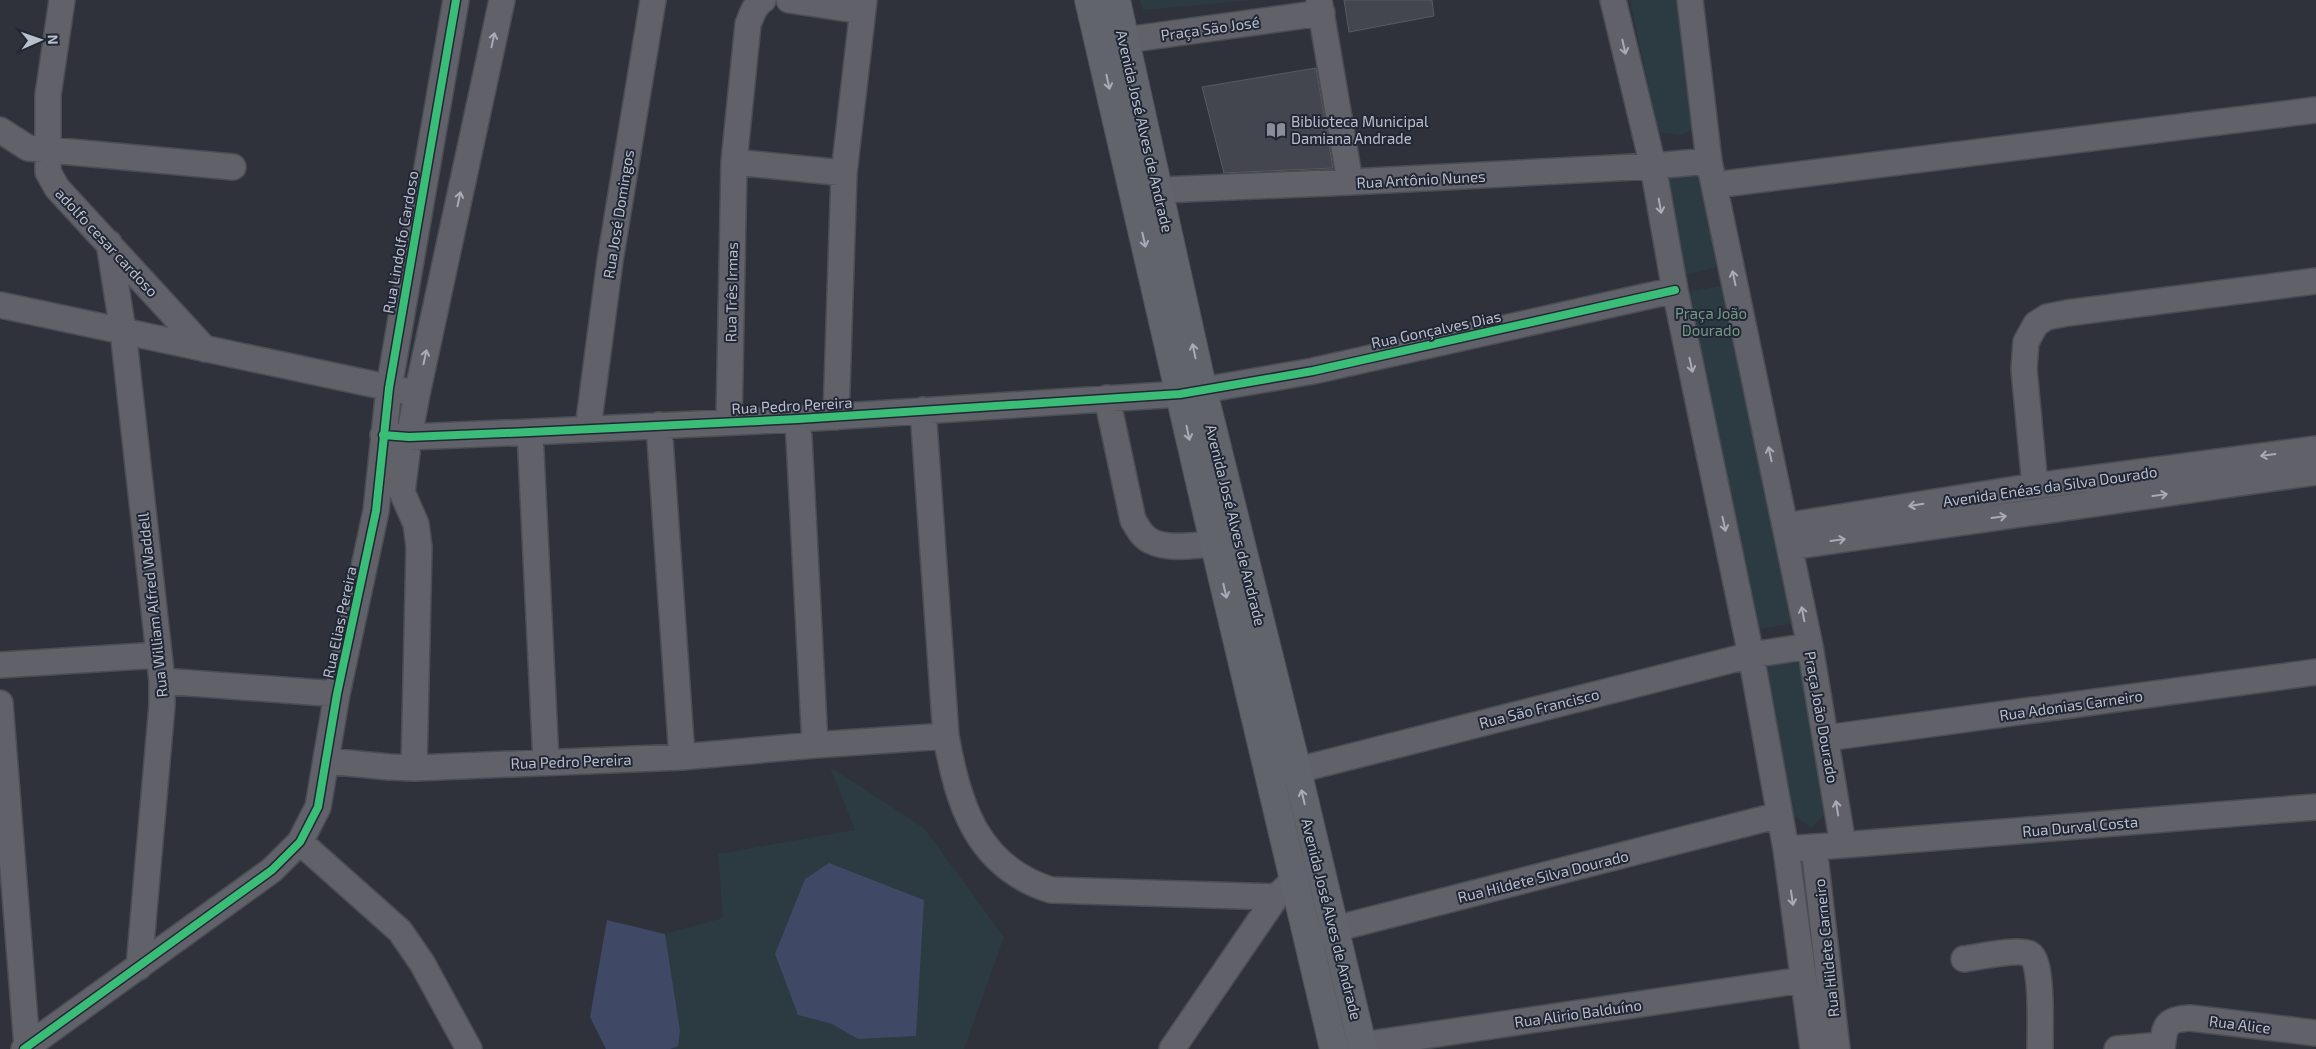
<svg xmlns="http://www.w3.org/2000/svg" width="2316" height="1049" font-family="'Exo 2',sans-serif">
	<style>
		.green { fill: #2c3a41 }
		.water { fill: #3f4864 }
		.building { fill: #43464e; stroke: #585a63 }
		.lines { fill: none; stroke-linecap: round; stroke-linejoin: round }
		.minor-casing { stroke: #4b4d54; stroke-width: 28 }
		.major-casing { stroke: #4c4f58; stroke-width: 30 }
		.minor { stroke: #606169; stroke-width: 25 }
		.major { stroke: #61646b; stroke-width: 28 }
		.cycleway-casing { stroke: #222736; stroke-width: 11 }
		.cycleway { stroke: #3abd76; stroke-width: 8 }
		.oneway { stroke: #a9abb7 }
		.oneway2 { stroke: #a9acb8 }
		.labels { text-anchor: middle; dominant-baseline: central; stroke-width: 4; stroke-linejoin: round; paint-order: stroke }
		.street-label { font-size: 15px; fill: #bbbecb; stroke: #222736 }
		.poi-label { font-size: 15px; fill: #bbbecb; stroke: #222736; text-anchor: start }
		.park-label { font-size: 15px; fill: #749a84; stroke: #222736 }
	</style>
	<rect width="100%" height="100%" fill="#2f323b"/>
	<path class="green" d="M1140 0H1253L1143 10Z
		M1630 0H1677L1695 129 1681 135 1658 132Z
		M1706 151 1728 265 1675 277 1648 156Z
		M1730 284 1796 623 1747 631 1678 294Z
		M1798 658 1829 809 1812 828 1786 810 1756 671Z
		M830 767 924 828 1004 937 964 1049H666L665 934 723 918 718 854 855 830Z"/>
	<path class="water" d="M829 863 924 900 916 1036 858 1039 832 1024 798 1015 775 954 805 879Z
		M607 920 665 934 680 1031 678 1046 670 1049H606L590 1017Z"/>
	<path class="building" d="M1344 0H1432L1434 16 1349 32Z
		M1316 68 1333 168 1224 173 1202 87Z"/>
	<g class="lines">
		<g class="minor-casing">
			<path id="minor" d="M62 0 48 95V172L57 188 205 349
				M763 0C754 5 752 15 748 24L734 162 844 173
				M789 0 862 11
				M1319 0 1350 182
				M1613 0 1653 166 1675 290 1751 655 1786 849 1813 1049
				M1690 0 1709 161 1810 646 1843 845 1786 849
				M1104 43 1322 13
				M0 130 28 148 233 167
				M1715 185 2316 110
				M1138 191 1350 182 1653 166 1709 161
				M109 243 123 331 162 681V705L139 967
				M0 305 405 391
				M1107 398 1133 520C1138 528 1142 537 1151 541 1168 550 1195 545 1214 544
				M923 410 946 736C958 804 977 867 1051 890L1276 897
				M836 417 844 173 864 0
				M798 419 815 745
				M729 422 734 162
				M659 425 682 757
				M588 428 610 261 653 0
				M530 432 546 762
				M383 435 409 437 530 432 798 419 1180 394 1313 371 1675 290
				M2035 486 2024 369 2026 342 2036 324 2047 317 2067 313 2316 281
				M1785 526 2035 486 2316 449
				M1790 547 2316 472
				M0 665 159 655
				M162 681 337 694
				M0 703 27 1047
				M1826 738 2316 672
				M327 761 389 767 414 768 682 757 815 745 946 736
				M414 768 419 547 416 524 402 492 409 437 417 394 502 0
				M1278 775 1751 655 1810 646
				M300 842 400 931 422 963 469 1049
				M1843 845 2316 807
				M1814 847 1837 1049
				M1315 934 1779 815
				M1964 959C1979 957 2018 948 2030 954 2043 960 2040 1033 2040 1049
				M24 1049 272 870 300 842 318 807 337 694 376 511 389 388 456 0
				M1172 1049 1276 897 1317 858
				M1354 1049 1362 1045 1803 980
				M2117 1049 2162 1045
				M2162 1049C2165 1026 2164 1020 2190 1018L2316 1033"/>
		</g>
		<g class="major-casing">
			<path id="major" d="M1089 0C1168 350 1251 700 1334 1049
				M1116 0 1203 391 1297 770 1363 1049"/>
		</g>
		<use href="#minor" class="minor"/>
		<use href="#major" class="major"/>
		<g class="cycleway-casing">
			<path id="cycleway" d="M383 435 409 437 530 432 798 419 1180 394 1313 371 1675 290
				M24 1049 272 870 300 842 318 807 337 694 376 511 389 388 456 0"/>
		</g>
		<use href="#cycleway" class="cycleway"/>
	</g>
	<defs><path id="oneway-shaft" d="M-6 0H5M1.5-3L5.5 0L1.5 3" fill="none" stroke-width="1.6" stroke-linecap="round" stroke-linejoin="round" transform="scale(1.25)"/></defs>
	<g class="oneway">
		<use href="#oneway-shaft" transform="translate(493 40) rotate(-78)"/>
		<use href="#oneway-shaft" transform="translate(1624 47) rotate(77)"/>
		<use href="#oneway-shaft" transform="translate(459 199) rotate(-78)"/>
		<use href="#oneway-shaft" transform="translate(1660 206) rotate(80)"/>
		<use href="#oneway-shaft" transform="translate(1734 278) rotate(-102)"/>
		<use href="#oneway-shaft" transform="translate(425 357) rotate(-78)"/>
		<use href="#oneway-shaft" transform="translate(1691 365) rotate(78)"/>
		<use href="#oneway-shaft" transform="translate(1770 454) rotate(-102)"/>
		<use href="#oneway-shaft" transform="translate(2268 455) rotate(172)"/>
		<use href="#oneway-shaft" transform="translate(2160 495) rotate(-8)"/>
		<use href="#oneway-shaft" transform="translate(1916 505) rotate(171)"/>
		<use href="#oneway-shaft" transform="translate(1999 517) rotate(-8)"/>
		<use href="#oneway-shaft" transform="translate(1724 524) rotate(78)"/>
		<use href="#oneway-shaft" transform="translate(1838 540) rotate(-8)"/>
		<use href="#oneway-shaft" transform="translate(1803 614) rotate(-101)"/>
		<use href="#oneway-shaft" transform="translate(1837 808) rotate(-99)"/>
		<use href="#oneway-shaft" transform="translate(1792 898) rotate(82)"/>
	</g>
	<g class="oneway2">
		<use href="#oneway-shaft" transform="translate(1108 82) rotate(78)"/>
		<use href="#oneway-shaft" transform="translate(1144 240) rotate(77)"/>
		<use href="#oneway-shaft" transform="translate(1194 351) rotate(-102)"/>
		<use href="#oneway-shaft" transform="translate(1188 433) rotate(78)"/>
		<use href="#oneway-shaft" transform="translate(1225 591) rotate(77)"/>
		<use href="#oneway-shaft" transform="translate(1303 797) rotate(-103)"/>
	</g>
	<defs>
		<g id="library-bare" transform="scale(1.5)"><path d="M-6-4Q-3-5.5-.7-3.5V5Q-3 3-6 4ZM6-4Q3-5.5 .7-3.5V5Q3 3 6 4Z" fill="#8a8d99" stroke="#222736" stroke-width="2.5" paint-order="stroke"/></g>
	</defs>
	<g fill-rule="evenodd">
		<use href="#library-bare" x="1276" y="130"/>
	</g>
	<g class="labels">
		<g class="street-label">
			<text transform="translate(1210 28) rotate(-8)">Praça São José</text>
			<text transform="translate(1145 131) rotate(77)">Avenida José Alves de Andrade</text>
			<text transform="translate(1421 179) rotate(-3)">Rua Antônio Nunes</text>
			<text transform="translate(618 214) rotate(-81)">Rua José Domingos</text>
			<text transform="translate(107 242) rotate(47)">adolfo cesar cardoso</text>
			<text transform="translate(400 242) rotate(-80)">Rua Lindolfo Cardoso</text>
			<text transform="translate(731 292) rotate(-89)">Rua Três Irmas</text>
			<text transform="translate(1436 329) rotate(-12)">Rua Gonçalves Dias</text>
			<text transform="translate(792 405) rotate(-3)">Rua Pedro Pereira</text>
			<text transform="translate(2050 486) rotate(-8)">Avenida Enéas da Silva Dourado</text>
			<text transform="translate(1236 525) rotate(76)">Avenida José Alves de Andrade</text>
			<text transform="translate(152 605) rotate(-96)">Rua William Alfred Waddell</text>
			<text transform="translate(339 622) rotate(-78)">Rua Elias Pereira</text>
			<text transform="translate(2071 705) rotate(-8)">Rua Adonias Carneiro</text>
			<text transform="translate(1539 708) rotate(-14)">Rua São Francisco</text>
			<text transform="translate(1822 717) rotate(80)">Praça João Dourado</text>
			<text transform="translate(571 761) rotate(-2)">Rua Pedro Pereira</text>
			<text transform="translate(2080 826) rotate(-5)">Rua Durval Costa</text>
			<text transform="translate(1543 876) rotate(-14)">Rua Hildete Silva Dourado</text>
			<text transform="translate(1332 919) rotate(76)">Avenida José Alves de Andrade</text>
			<text transform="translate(1826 948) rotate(-96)">Rua Hildete Carneiro</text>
			<text transform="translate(1578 1013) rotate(-8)">Rua Alirio Balduíno</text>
			<text transform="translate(2240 1024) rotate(7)">Rua Alice</text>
		</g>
		<g class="poi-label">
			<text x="1291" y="121">Biblioteca Municipal<tspan x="1291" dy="17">Damiana Andrade</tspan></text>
		</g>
		<g class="park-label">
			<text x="1711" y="313">Praça João<tspan x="1711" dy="17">Dourado</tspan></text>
		</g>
	</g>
	<g transform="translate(40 40) rotate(88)" stroke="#222736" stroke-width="4" paint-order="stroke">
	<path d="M0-4L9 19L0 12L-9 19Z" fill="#bbbecb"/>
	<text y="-8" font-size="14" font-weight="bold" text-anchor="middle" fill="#bbbecb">N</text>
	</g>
</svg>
